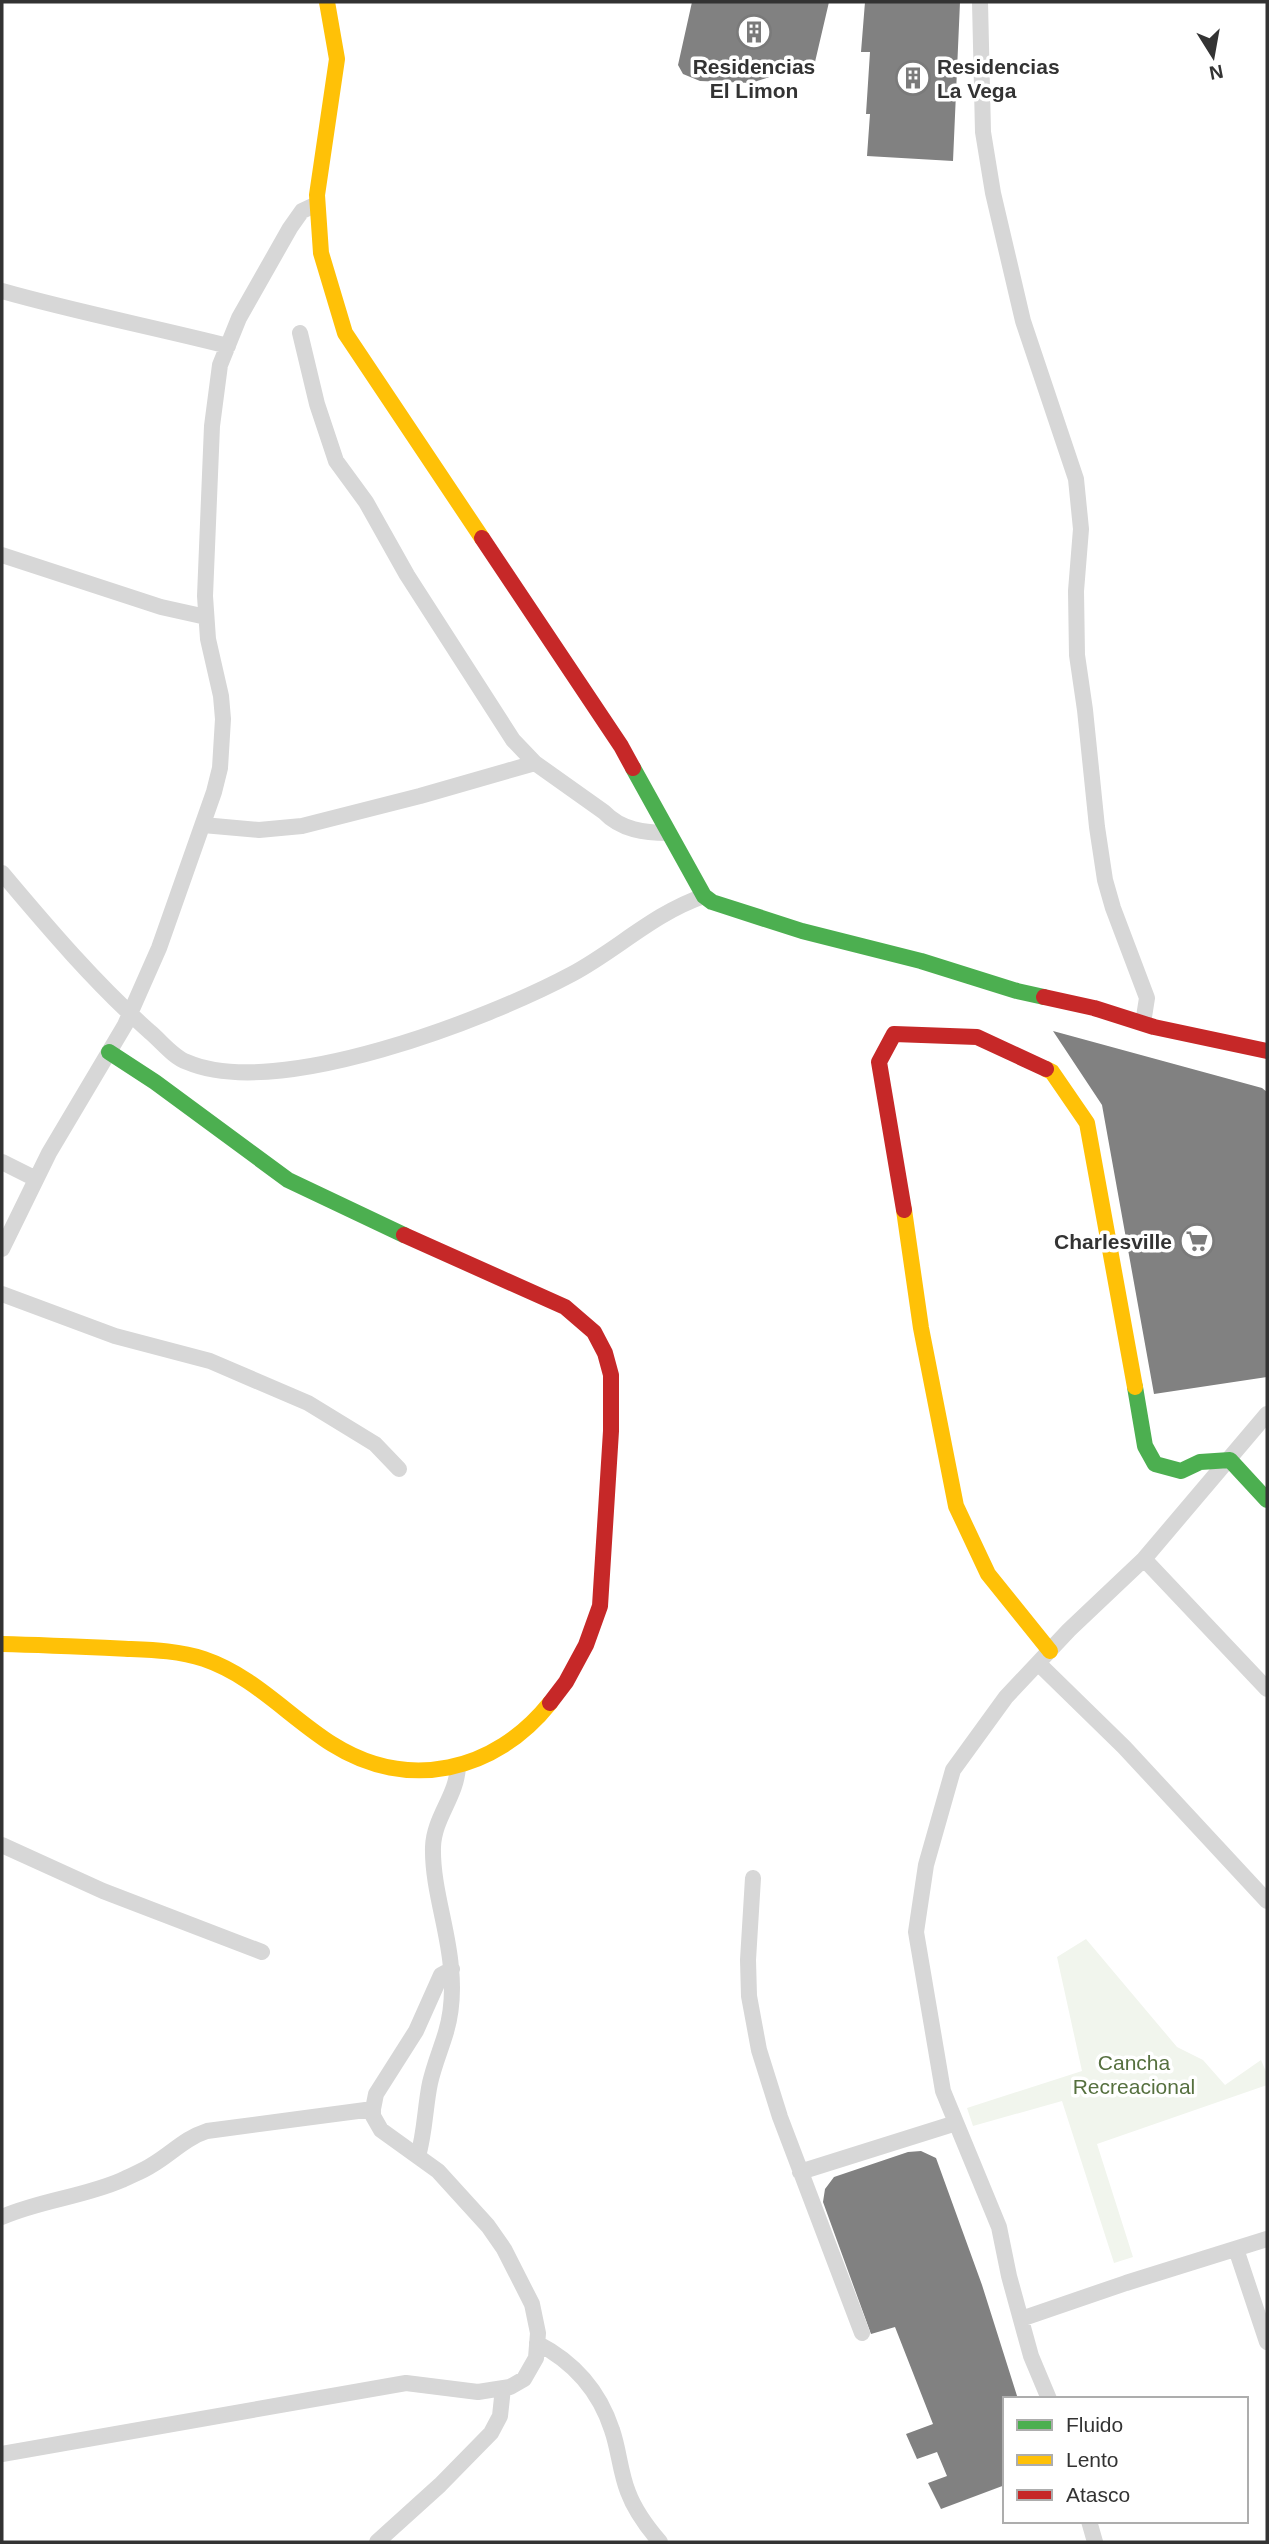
<svg xmlns="http://www.w3.org/2000/svg" width="1269" height="2544" font-family="Helvetica,sans-serif">
	<style>
		.green { fill: #f1f5ed }
		.building { fill: #818181 }
		.lines { fill: none; stroke-linecap: round; stroke-linejoin: round }
		.street { stroke: #d7d7d7; stroke-width: 16 }
		.fast { stroke: #4caf50; stroke-width: 16 }
		.slow { stroke: #ffc107; stroke-width: 16 }
		.jam { stroke: #c62828; stroke-width: 16 }
		.labels { text-anchor: middle; dominant-baseline: central; stroke-width: 7; stroke-linejoin: round; paint-order: stroke }
		.poi-label { font-size: 21px; font-weight: bold; fill: #333; stroke: #fff }
		.park-label { font-size: 21px; fill: #56703f; stroke: #fff }
	</style>
	<rect width="100%" height="100%" fill="#fff"/>
	<path class="green" d="M1086 1939 1177 2047 1203 2060 1225 2085 1261 2060 1267 2074V2085L1097 2144 1133 2257 1114 2263 1062 2101 973 2126 967 2108 1082 2071 1057 1957Z"/>
	<path class="building" d="M692 2H829L815 62 751 83 700 81 683 74 678 65Z
		M865 2H960L953 161 867 156 870 114H866L870 52H861Z
		M1053 1031 1262 1088 1267 1092V1377L1154 1394 1102 1105Z
		M921 2151 936 2158 982 2285 1018 2399H1005V2485L941 2509 928 2483 947 2476 937 2452 917 2459 906 2434 933 2424 895 2327 871 2334 823 2202 825 2189 834 2177 908 2152Z"/>
	<g class="lines">
		<path class="street" d="M980 2 983 132 993 193 1023 321 1076 479 1081 529 1076 591 1077 655 1085 710 1097 827 1105 880 1113 908 1147 998 1143 1023
			M2 291C76 312 153 327 228 346
			M300 333 317 404 336 461 366 502 407 575 513 740 535 763 604 812C621 830 645 833 668 833
			M2 555 161 607 206 617
			M203 825 259 830 302 826 420 796 535 763
			M2 873C49 929 96 984 150 1032 161 1041 173 1057 187 1062 277 1101 488 1019 572 974 617 950 654 913 704 896
			M2 1162 36 1179
			M2 1249 49 1153 125 1025 159 948 214 792 220 768 223 719 221 696 208 639 205 596 212 426 220 365 239 318 290 228 302 211 317 204
			M2 1294 115 1336 210 1361 308 1403 375 1444 399 1469
			M1144 1559 1267 1689
			M1038 1663 1124 1747 1267 1901
			M2 1845 103 1891 262 1952
			M753 1878 748 1960 749 1996 759 2050 780 2117 862 2333
			M418 2156C425 2132 425 2107 430 2083 434 2065 441 2049 446 2032 452 2012 453 1989 451 1968 448 1928 432 1887 433 1847 434 1817 457 1796 458 1766
			M800 2172 956 2123
			M2 2217C41 2200 83 2197 122 2180 132 2175 143 2171 152 2165 171 2154 185 2138 207 2131L373 2109
			M1236 2249 1267 2342
			M1021 2319 1126 2283 1267 2239
			M537 2343C574 2362 599 2390 612 2430 619 2450 620 2472 628 2492 635 2511 647 2527 660 2542
			M1049 2399 1031 2356 1009 2276 999 2227 943 2091 916 1932 926 1865 953 1770 1006 1697 1069 1630 1144 1559 1267 1414
			M2 2454 406 2383 478 2392 510 2387 524 2379 536 2358 538 2333 532 2304 504 2249 488 2226 438 2171 381 2130 373 2116V2109L376 2094 416 2031 441 1975 452 1969
			M1089 2521 1095 2542
			M377 2542 440 2485 491 2433 500 2416 503 2388"/>
		<path class="fast" d="M633 768 704 896 712 902 802 931 921 961 1017 991 1044 997
			M109 1052 155 1082 288 1180 404 1235
			M1135 1387 1145 1446 1155 1464 1181 1471 1200 1462 1230 1460 1267 1500"/>
		<path class="slow" d="M327 2 337 59 317 195 321 253 345 333 482 538
			M1046 1069 1052 1072 1087 1123 1135 1387
			M904 1210 921 1328 956 1506 988 1574 1050 1651
			M2 1644C45 1645 87 1647 130 1649 154 1650 180 1651 204 1659 254 1676 288 1716 332 1744 408 1792 495 1772 550 1703"/>
		<path class="jam" d="M482 538 621 746 633 768
			M1044 997 1094 1008 1154 1027 1267 1051
			M904 1210 879 1062 894 1034 977 1037 1046 1069
			M404 1235 565 1307 594 1332 605 1353 611 1375V1431L600 1606 586 1645 566 1682 550 1703"/>
	</g>
	<defs>
		<g id="building-ring" transform="scale(1.75)"><circle r="9.5" fill="#fff" stroke="#7a7a7a" stroke-width="1.5"/><path d="M-4-6H4V6H1V3H-1V6H-4ZM-2.5-4.3h1.7v1.8h-1.7ZM.8-4.3h1.7v1.8H.8ZM-2.5-1h1.7V.8h-1.7ZM.8-1h1.7V.8H.8Z" fill="#7a7a7a"/></g>
		<g id="supermarket-ring" transform="scale(1.75)"><circle r="9.5" fill="#fff" stroke="#7a7a7a" stroke-width="1.5"/><path d="M-6-5.5h2.5l.6 2H6L4.5 2H-2.5L-4.4-4H-6ZM-1.5 3.2a1.3 1.3 0 1 0 .1 0ZM3 3.2a1.3 1.3 0 1 0 .1 0Z" fill="#7a7a7a"/></g>
	</defs>
	<g fill-rule="evenodd">
		<use href="#building-ring" x="754" y="32"/>
		<use href="#building-ring" x="913" y="78"/>
		<use href="#supermarket-ring" x="1197" y="1241"/>
	</g>
	<g class="labels">
		<g class="poi-label">
			<text x="754" y="66">Residencias<tspan x="754" dy="24">El Limon</tspan></text>
			<text x="937" y="66" text-anchor="start">Residencias<tspan x="937" dy="24">La Vega</tspan></text>
			<text x="1172" y="1241" text-anchor="end">Charlesville</text>
		</g>
		<g class="park-label">
			<text x="1134" y="2062">Cancha<tspan x="1134" dy="24">Recreacional</tspan></text>
		</g>
	</g>
	<rect width="1269" height="2544" fill="none" stroke="#333333" stroke-width="7"/>
	<rect x="1003" y="2397" width="245" height="126" fill="#ffffff" stroke="#adadad" stroke-width="2"/>
	<rect x="1017" y="2420" width="35" height="10" fill="#4caf50" stroke="#adadad" stroke-width="2"/>
	<text x="1066" y="2432" font-size="21" fill="#333333">Fluido</text>
	<rect x="1017" y="2455" width="35" height="10" fill="#ffc107" stroke="#adadad" stroke-width="2"/>
	<text x="1066" y="2467" font-size="21" fill="#333333">Lento</text>
	<rect x="1017" y="2490" width="35" height="10" fill="#c62828" stroke="#adadad" stroke-width="2"/>
	<text x="1066" y="2502" font-size="21" fill="#333333">Atasco</text>
	<g transform="translate(1213 56) rotate(169)" stroke="#ffffff" stroke-width="5" paint-order="stroke">
	<path d="M0-5L12 26L0 18L-12 26Z" fill="#333333"/>
	<text y="-10" font-size="19" font-weight="bold" text-anchor="middle" fill="#333333">N</text>
	</g>
</svg>
